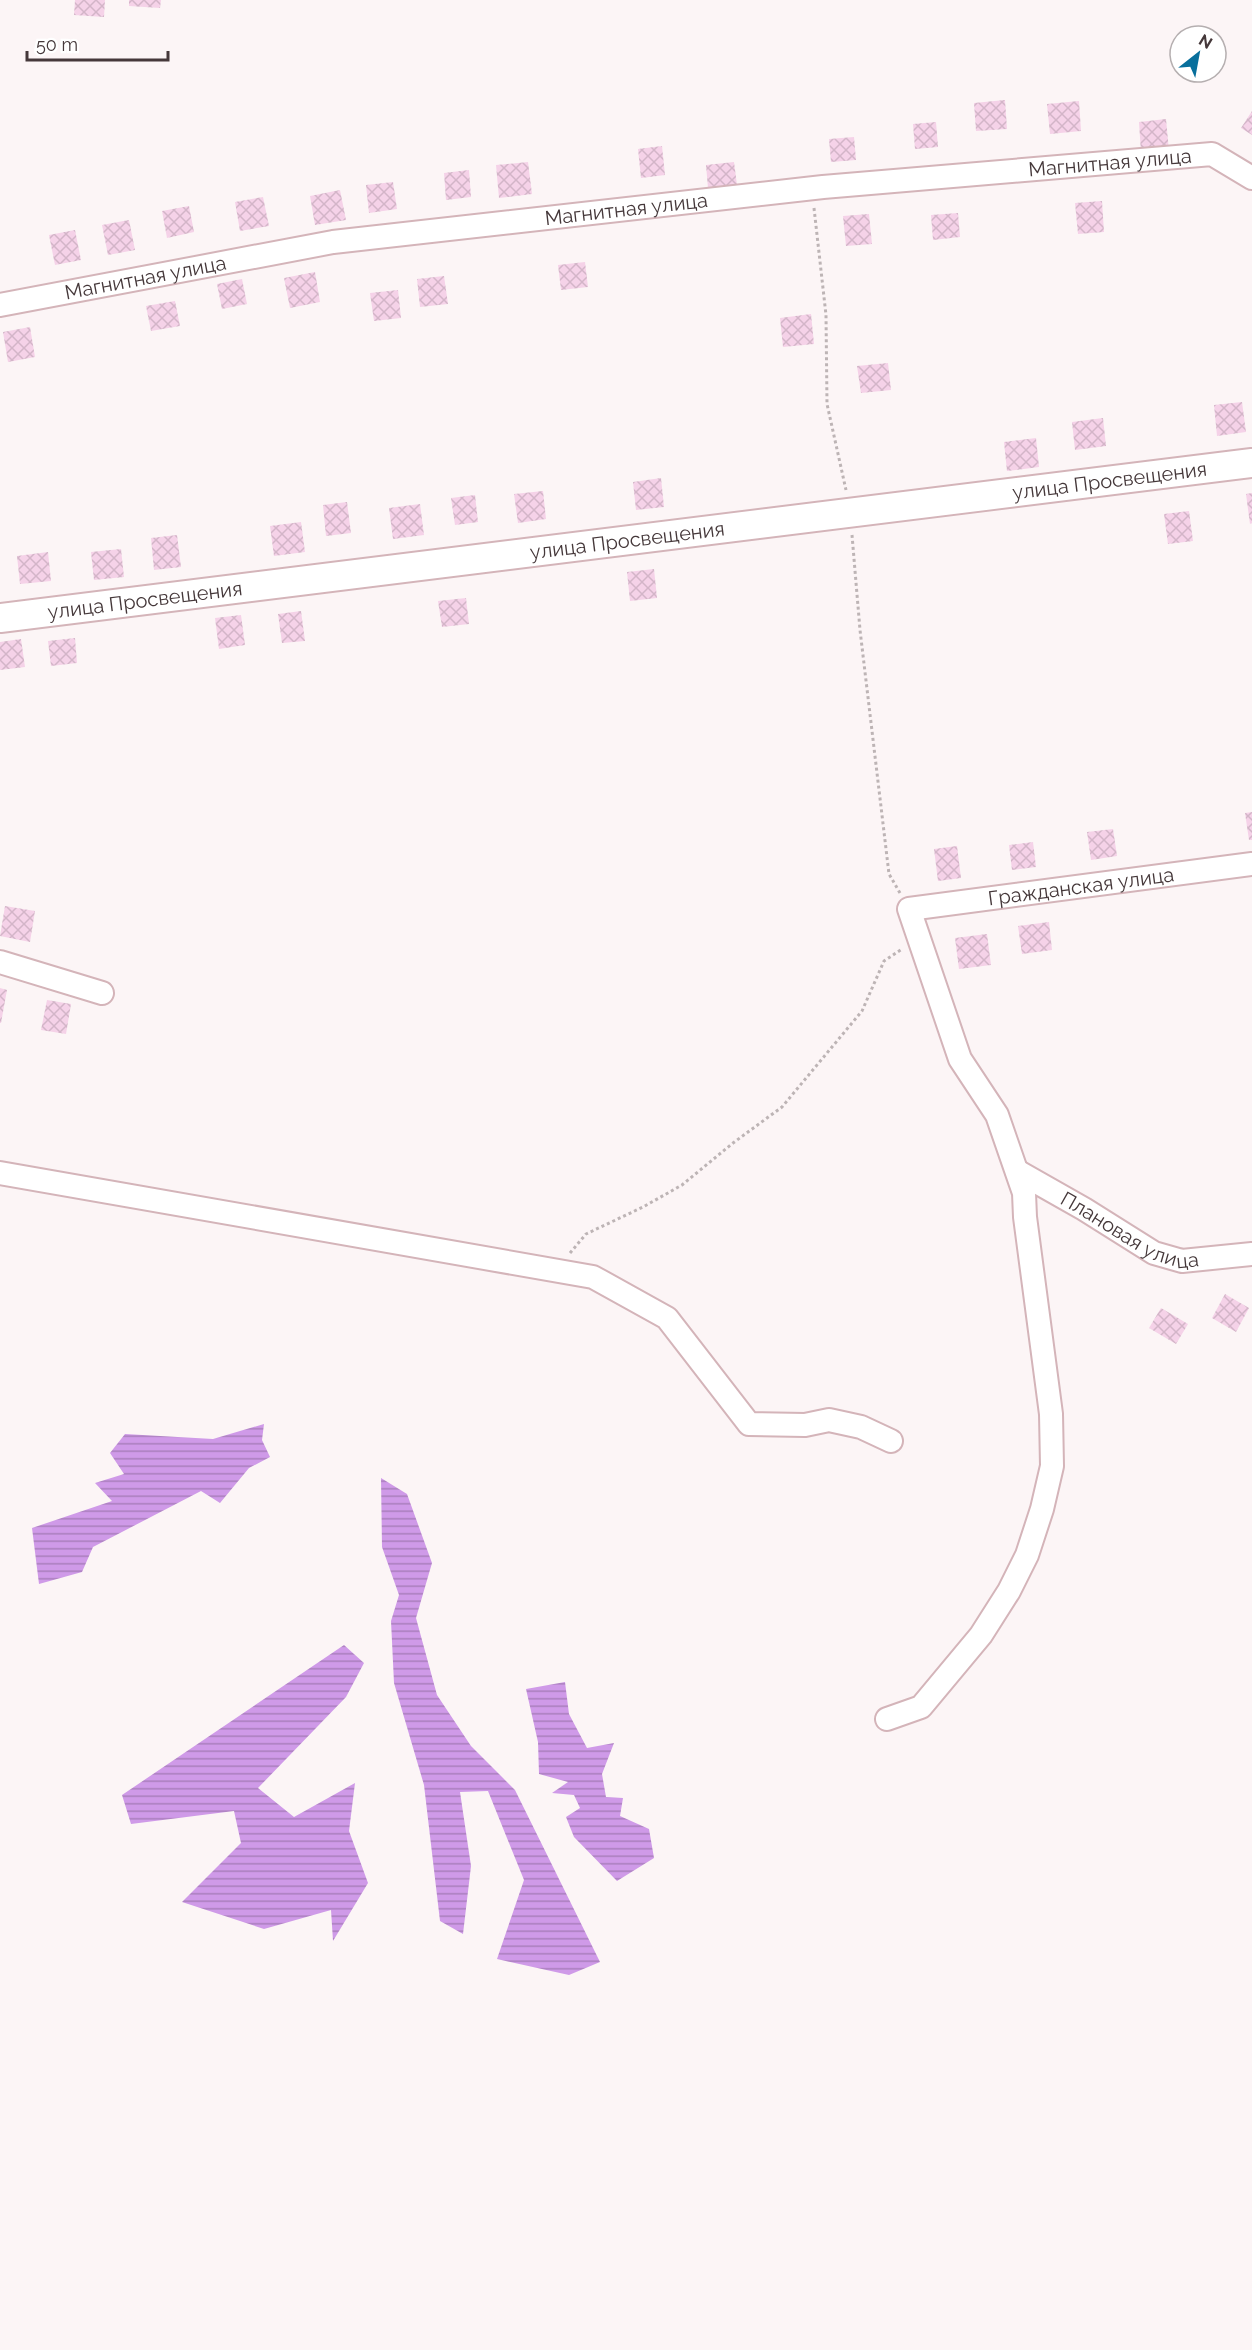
<svg xmlns="http://www.w3.org/2000/svg" width="1252" height="2350" font-family="Raleway,sans-serif">
	<style>
		.water { fill: url(#water-rules) }
		.building { fill: url(#building-cross-hatch) }
		.lines { fill: none; stroke-linecap: round; stroke-linejoin: round }
		.minor-casing { stroke: #d4b4b9; stroke-width: 26 }
		.tertiary-casing { stroke: #d4b4b9; stroke-width: 32 }
		.path { stroke: #bdb4b5; stroke-width: 3; stroke-dasharray: 3 3; stroke-linecap: butt }
		.minor { stroke: #fff; stroke-width: 22 }
		.tertiary { stroke: #fff; stroke-width: 28 }
		.labels { text-anchor: middle; dominant-baseline: central; stroke-width: 5; stroke-linejoin: round; paint-order: stroke }
		.street-label { font-size: 20px; fill: #45383a; stroke: #fff }
	</style>
	<defs>
		<pattern id="water-rules" width="6" height="5" patternUnits="userSpaceOnUse" patternTransform="scale(1.5)"><rect width="6" height="5" fill="#cf9ae8"/><path d="M0 2.5h6" fill="none" stroke="#aa7fbd"/></pattern>
		<pattern id="building-cross-hatch" width="8" height="8" patternUnits="userSpaceOnUse" patternTransform="scale(1.5)"><rect width="8" height="8" fill="#f5d2e8"/><path d="M0 0l8 8M0 8l8-8" fill="none" stroke="#d3b5c8"/></pattern>
	</defs>
	<rect width="100%" height="100%" fill="#fcf5f6"/>
	<path class="water" d="M264 1424 262 1440 270 1457 249 1468 220 1503 201 1491 93 1547 82 1572 39 1584 32 1528 112 1501 95 1483 124 1474 110 1453 125 1434 213 1439Z
		M381 1478 407 1494 432 1563 416 1618 437 1695 471 1746 515 1790 600 1962 569 1975 497 1959 524 1880 488 1791 460 1792 471 1866 463 1934 440 1921 424 1785 394 1683 391 1621 399 1595 382 1547Z
		M344 1645 364 1663 346 1697 258 1788 294 1817 355 1783 349 1831 368 1883 333 1941 331 1910 264 1929 182 1902 241 1843 234 1811 131 1824 122 1795Z
		M565 1682 569 1714 587 1748 614 1743 602 1774 606 1797 623 1798 620 1816 649 1829 654 1858 617 1881 574 1837 566 1817 580 1808 574 1795 552 1793 568 1782 539 1774 538 1742 526 1689Z"/>
	<path class="building" d="M75 0H105L104 17 74 15Z
		M129 0H161L160 8 129 6Z
		M1005 100 1007 129 976 131 974 103Z
		M1079 101 1081 131 1050 134 1047 104Z
		M1252 111V135L1241 128Z
		M1166 119 1169 151 1141 153 1139 122Z
		M936 122 938 147 915 149 913 124Z
		M854 137 856 160 831 162 829 139Z
		M662 146 665 175 641 178 638 149Z
		M528 162 532 194 499 198 496 165Z
		M734 162 737 185 708 188 706 165Z
		M469 170 471 197 446 200 444 173Z
		M393 182 397 209 369 213 366 185Z
		M340 190 346 220 315 225 310 196Z
		M263 197 269 226 240 231 235 202Z
		M1102 201 1104 232 1078 234 1075 203Z
		M189 206 194 232 167 238 162 211Z
		M958 213 960 237 933 240 931 215Z
		M869 214 872 244 846 246 843 216Z
		M129 220 135 250 108 255 102 225Z
		M75 230 81 260 55 265 49 235Z
		M585 262 588 287 561 290 558 265Z
		M315 272 320 302 290 308 284 278Z
		M444 276 448 304 420 307 417 279Z
		M242 279 247 304 222 309 217 284Z
		M398 290 401 318 374 321 370 293Z
		M175 301 180 326 151 331 146 306Z
		M811 314 814 344 783 347 780 318Z
		M30 327 35 357 8 362 3 332Z
		M888 363 891 390 861 393 857 366Z
		M1242 402 1246 432 1217 436 1214 405Z
		M1103 418 1106 446 1075 450 1072 422Z
		M1036 438 1039 467 1007 471 1004 442Z
		M661 478 664 507 636 510 633 482Z
		M543 491 546 519 518 523 514 494Z
		M1252 493V523L1250 524 1246 494Z
		M475 495 478 522 455 525 451 498Z
		M347 502 351 533 326 536 323 505Z
		M420 504 424 535 393 539 389 508Z
		M1189 511 1193 541 1168 544 1164 514Z
		M301 522 305 552 274 556 270 526Z
		M177 535 181 567 154 570 151 538Z
		M121 549 124 577 94 580 91 552Z
		M48 552 51 581 20 584 17 556Z
		M654 569 657 598 630 601 627 572Z
		M466 598 469 624 442 627 438 601Z
		M301 611 305 641 282 643 278 614Z
		M241 615 245 645 219 649 215 618Z
		M75 638 77 663 51 666 48 641Z
		M21 639 25 667 0 670V642Z
		M1252 812V840H1249L1245 813Z
		M1113 829 1117 856 1091 860 1087 832Z
		M1033 842 1036 867 1012 870 1009 845Z
		M957 846 961 878 938 881 934 849Z
		M5 906 35 911 30 942 0 936Z
		M1049 922 1052 950 1022 954 1018 926Z
		M987 934 991 965 959 969 955 938Z
		M0 988 7 990 1 1023H0Z
		M47 1000 71 1004 66 1034 41 1030Z
		M1225 1294 1249 1308 1236 1332 1212 1318Z
		M1161 1308 1188 1324 1176 1344 1149 1328Z"/>
	<g class="lines">
		<g class="minor-casing">
			<g id="minor">
				<path id="s1" d="M0 305 333 242 823 187 1212 154 1252 178"/>
				<path d="M0 962 102 993"/>
				<path id="s2" d="M1017 1171 1084 1209 1154 1253 1182 1261 1252 1254"/>
				<path d="M0 1173 593 1277 667 1318 749 1424 805 1425 829 1420 861 1427 891 1441"/>
				<path id="s3" d="M887 1719 921 1707 981 1635 1009 1591 1027 1555 1042 1509 1052 1466 1051 1414 1025 1217 1024 1193 997 1115 960 1059 909 909 1252 864"/>
			</g>
		</g>
		<g class="tertiary-casing">
			<g id="tertiary">
				<path id="s4" d="M0 618 1252 463"/>
			</g>
		</g>
		<path class="path" d="M814 208 826 315 827 404 846 490
			M852 535 860 630 889 874 900 893
			M570 1253 586 1234 643 1207 682 1185 733 1143 782 1107 862 1011 884 961 902 949"/>
		<use href="#minor" class="minor"/>
		<use href="#tertiary" class="tertiary"/>
	</g>
	<g class="labels">
		<g class="street-label">
			<text stroke="none"><textPath href="#s1" startOffset="1120">Магнитная улица</textPath></text>
			<text stroke="none"><textPath href="#s1" startOffset="634">Магнитная улица</textPath></text>
			<text stroke="none"><textPath href="#s1" startOffset="148">Магнитная улица</textPath></text>
			<text stroke="none"><textPath href="#s4" startOffset="1118">улица Просвещения</textPath></text>
			<text stroke="none"><textPath href="#s4" startOffset="632">улица Просвещения</textPath></text>
			<text stroke="none"><textPath href="#s4" startOffset="146">улица Просвещения</textPath></text>
			<text stroke="none"><textPath href="#s3" startOffset="1071">Гражданская улица</textPath></text>
			<text stroke="none"><textPath href="#s2" startOffset="129">Плановая улица</textPath></text>
		</g>
	</g>
	<g transform="translate(1198 54) rotate(31)"><circle r="28" fill="#ffffff" stroke="#b5afb0" stroke-width="1.5"/>
	<path d="M0-4.5L10 22L0 15L-10 22Z" fill="#086f9c"/>
	<text y="-9" font-size="16" font-weight="bold" text-anchor="middle" fill="#45383a">N</text>
	</g>
	<path d="M27 51v9h141v-9" fill="none" stroke="#45383a" stroke-width="3"/>
	<text x="36" y="51" font-size="18" fill="#45383a" stroke="#ffffff" stroke-width="4.5" paint-order="stroke">50 m</text>
</svg>
